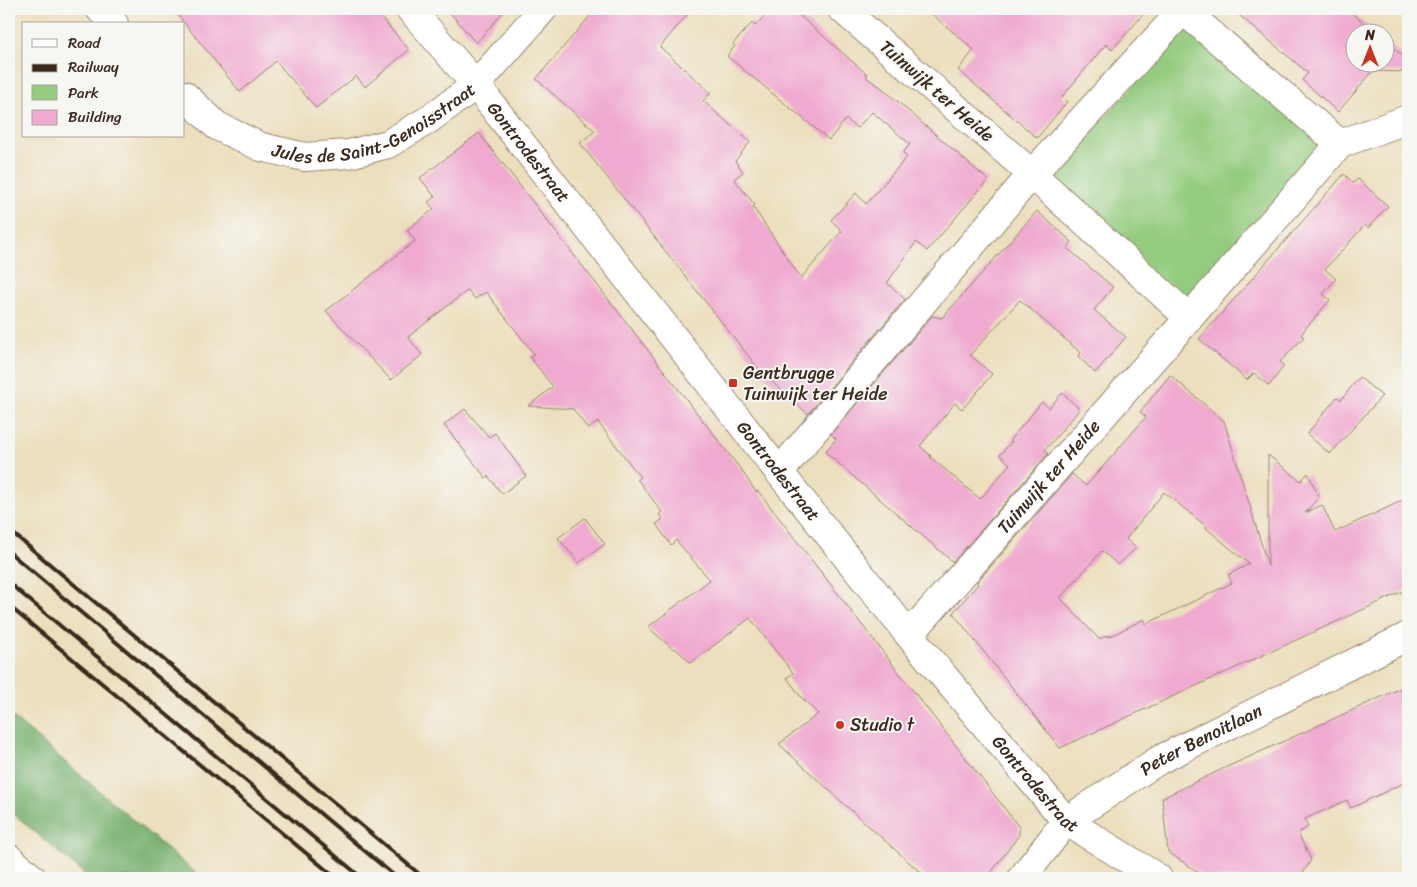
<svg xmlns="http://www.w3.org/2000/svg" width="1417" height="887" font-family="Sriracha,sans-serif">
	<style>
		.green { fill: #94cc7f; stroke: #687b4e }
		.forest { fill: #77b06e; stroke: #596d46 }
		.building { fill: #f0a9d0; fill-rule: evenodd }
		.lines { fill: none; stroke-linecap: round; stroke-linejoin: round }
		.minor-casing { stroke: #94846e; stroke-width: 30 }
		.minor { stroke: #fff; stroke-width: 28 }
		.rail { stroke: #3b2a1e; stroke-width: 4 }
		.poi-dot { fill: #c8321e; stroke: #f6f6f2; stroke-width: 2 }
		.labels { text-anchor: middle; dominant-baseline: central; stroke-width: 4; stroke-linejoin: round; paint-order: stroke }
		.street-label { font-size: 18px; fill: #3b2a1e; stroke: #f6f6f2 }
		.poi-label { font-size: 18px; fill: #3b2a1e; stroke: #f6f6f2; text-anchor: start }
	</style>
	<rect width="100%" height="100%" fill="#f6f6f2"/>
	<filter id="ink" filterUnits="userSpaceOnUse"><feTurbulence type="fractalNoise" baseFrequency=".02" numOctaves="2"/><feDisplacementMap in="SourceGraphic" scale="10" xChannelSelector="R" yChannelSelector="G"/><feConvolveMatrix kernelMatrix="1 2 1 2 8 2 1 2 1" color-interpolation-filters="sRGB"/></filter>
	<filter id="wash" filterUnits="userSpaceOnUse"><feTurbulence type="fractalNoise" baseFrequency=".0096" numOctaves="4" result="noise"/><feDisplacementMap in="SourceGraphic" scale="20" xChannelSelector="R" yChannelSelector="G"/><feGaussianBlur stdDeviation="1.12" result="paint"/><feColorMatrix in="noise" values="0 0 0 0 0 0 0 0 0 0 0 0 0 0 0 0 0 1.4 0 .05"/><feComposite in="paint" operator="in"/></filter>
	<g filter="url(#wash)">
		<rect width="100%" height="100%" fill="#ecdfbd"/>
		<path class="green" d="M1185 30 1328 147 1188 307 1049 179Z"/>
		<path class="forest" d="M9 714 201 878H89L9 810Z"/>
		<g id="blocks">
			<path class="building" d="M173 9H374L409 50 365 87 356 76 316 108 276 61 240 92Z
				M447 9H506L476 43Z
				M596 9H692L660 47 711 93 703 101 750 142 735 161 743 172 734 179 755 205 753 207 801 278 842 231 831 220 856 193 866 204 907 157 903 153 910 144 872 112 857 128 846 119 829 140 727 56 735 46 733 44 752 23 755 26 771 9H792L868 75 866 77 882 88 988 180 927 251 916 242 887 283 905 299 808 414 761 372 580 143 595 131 536 79Z
				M926 9H1148L1112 50 1106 44 1062 97 1067 102 1037 138 958 70 974 50Z
				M1232 9H1347L1375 32H1354V62H1384V40L1408 60V72L1373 71 1338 112 1302 80 1308 73Z
				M479 133 742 471 756 492 758 491 1019 827V835L987 878H927L855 814 779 744 818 714 801 697 787 678 793 673 750 618 691 663 675 648 673 649 648 627 710 580 676 540 671 545 656 524 663 519 659 514 662 512 637 479 640 477 598 422 588 429 573 409 528 406 553 387 530 357 534 354 486 292 475 299 468 290 408 337 422 355 391 380 326 311 415 241 407 230 434 209 428 202 435 197 420 178Z
				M1344 174 1353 183 1358 179 1388 206 1368 228 1365 225 1325 269 1336 279 1323 294 1330 300 1305 329 1301 335 1304 337 1280 362 1284 366 1269 386 1254 373 1247 380 1199 339Z
				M1037 211 1072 242 1067 248 1113 287 1094 310 1126 337 1095 373 1078 356 1081 353 1020 300 970 355 992 374 973 397 962 409 955 403 920 446 931 456 930 457 980 499 1010 464 1000 455 1012 441 1010 440 1042 402 1049 408 1062 393 1080 409 1045 450 1048 454 953 562 825 452 836 439 831 434 932 316 942 318Z
				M1170 375 1224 421 1268 566V455L1301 481 1308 473 1319 497 1305 513 1322 505 1335 532 1408 498V589L1060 748 953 613 978 584 977 582 1072 474 1086 486 1146 417 1140 412ZM1164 492 1207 527 1206 528 1249 564 1228 575 1232 583 1146 624 1144 619 1109 637 1108 635 1099 639 1060 598 1102 551 1118 565 1136 548 1126 539Z
				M1359 377 1382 396 1330 454 1307 434 1337 397 1341 400Z
				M465 409 489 437 495 433 526 476 502 494 488 476 486 478 444 425Z
				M585 518 605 544 579 563 558 538Z
				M1408 685V781L1351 808 1347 800 1305 819 1308 827 1298 833 1311 860 1300 878H1207L1168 852 1162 798 1229 766Z"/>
		</g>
	</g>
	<g filter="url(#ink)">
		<use href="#blocks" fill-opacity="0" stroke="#94846e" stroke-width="1"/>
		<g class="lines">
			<g class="minor-casing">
				<g id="minor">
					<path d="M100 9 114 24"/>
					<path id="s1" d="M410 9 476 85 779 472 909 635 1066 821 1158 878"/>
					<path d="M1184 9 1183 10 1340 144 1408 119"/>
					<path d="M1183 10 1032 174 1189 318"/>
					<path id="s2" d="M184 95 217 126 261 147 305 157 349 154 388 144 428 120 476 85 543 9"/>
					<path d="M779 472 1032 174 842 9"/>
					<path id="s3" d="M909 635 1189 318 1340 144"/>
					<path d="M9 858 32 878"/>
					<path id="s4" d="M1022 878 1066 821 1159 760 1408 636"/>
				</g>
			</g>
			<use href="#minor" class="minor"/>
			<path class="rail" d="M9 530 424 878
				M9 552 397 878
				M9 583 362 878
				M9 606 336 878"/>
		</g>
	</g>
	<g class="poi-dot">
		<rect x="728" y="378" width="10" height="10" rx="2.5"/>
		<circle cx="840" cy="725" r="5"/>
	</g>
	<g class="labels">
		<g class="street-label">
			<text transform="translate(937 91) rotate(41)">Tuinwijk ter Heide</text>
			<text stroke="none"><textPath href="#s2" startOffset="216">Jules de Saint-Genoisstraat</textPath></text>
			<text stroke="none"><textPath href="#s1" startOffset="186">Gontrodestraat</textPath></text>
			<text stroke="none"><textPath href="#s1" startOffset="591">Gontrodestraat</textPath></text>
			<text stroke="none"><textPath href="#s3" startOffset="211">Tuinwijk ter Heide</textPath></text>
			<text stroke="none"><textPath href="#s4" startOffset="230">Peter Benoitlaan</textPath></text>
			<text stroke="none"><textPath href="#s1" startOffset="996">Gontrodestraat</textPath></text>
		</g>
		<g class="poi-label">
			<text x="743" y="373">Gentbrugge<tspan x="743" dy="21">Tuinwijk ter Heide</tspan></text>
			<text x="850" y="725">Studio t</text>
		</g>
	</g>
	<rect width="1417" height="887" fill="none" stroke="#f6f6f2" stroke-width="30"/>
	<rect x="22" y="22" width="162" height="115" fill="#f6f6f2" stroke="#aba49d"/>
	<rect x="32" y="39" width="25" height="8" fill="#ffffff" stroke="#aba49d"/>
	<text x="68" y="48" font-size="15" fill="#3b2a1e">Road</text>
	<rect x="32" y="64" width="25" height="8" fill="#3b2a1e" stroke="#aba49d"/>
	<text x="68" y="72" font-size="15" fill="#3b2a1e">Railway</text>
	<rect x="32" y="85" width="25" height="15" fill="#94cc7f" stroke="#aba49d"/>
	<text x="68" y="98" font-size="15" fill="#3b2a1e">Park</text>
	<rect x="32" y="110" width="25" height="15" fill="#f0a9d0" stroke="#aba49d"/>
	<text x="68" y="122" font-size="15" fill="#3b2a1e">Building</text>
	<g transform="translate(1370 48)"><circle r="24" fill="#f6f6f2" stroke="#aba49d"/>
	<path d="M0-4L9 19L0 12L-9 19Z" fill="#c8321e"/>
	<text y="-8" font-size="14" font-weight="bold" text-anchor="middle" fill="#3b2a1e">N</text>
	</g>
</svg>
